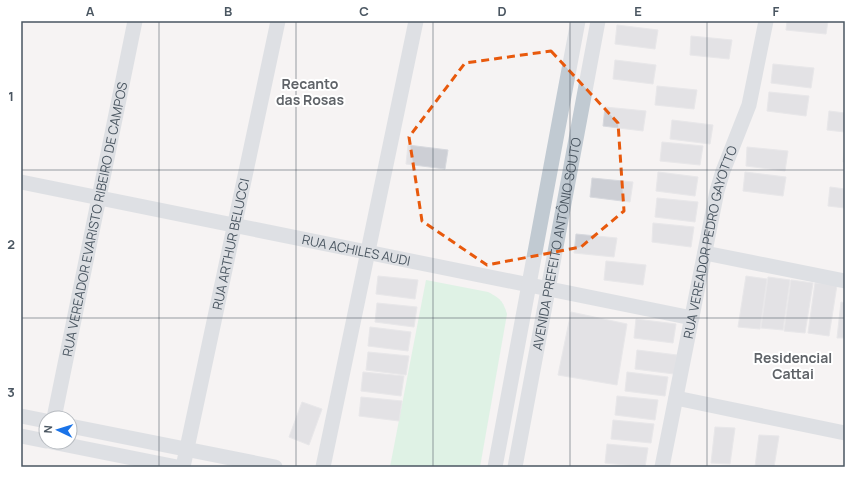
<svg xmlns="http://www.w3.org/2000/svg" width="866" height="488" font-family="Manrope,sans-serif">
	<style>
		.green { fill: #c3f1d5 }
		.building { fill: #cdcfd5; stroke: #d7d9de }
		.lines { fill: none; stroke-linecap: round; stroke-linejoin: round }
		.minor { stroke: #c1cad2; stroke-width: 15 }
		.marked { fill: none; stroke: #e8590c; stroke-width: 3; stroke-dasharray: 8 5; stroke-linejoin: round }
		.grid { fill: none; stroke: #4a5661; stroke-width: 1; stroke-opacity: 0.55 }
		.labels { text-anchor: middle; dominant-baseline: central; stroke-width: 4; stroke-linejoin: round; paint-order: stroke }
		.street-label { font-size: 13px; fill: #4a5661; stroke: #fff }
		.neighbourhood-label { font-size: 14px; font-weight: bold; fill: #5f6368; stroke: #fff }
		.neatline { fill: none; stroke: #4a5661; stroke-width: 1.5 }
		.grid-label { font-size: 13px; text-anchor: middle; font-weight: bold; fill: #4a5661 }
	</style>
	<rect width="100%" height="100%" fill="#f5f3f3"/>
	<path class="green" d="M426 280 488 292C500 298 503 301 507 314L480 467H390Z"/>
	<path class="building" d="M787 21H828L826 34 786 30Z
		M617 25 658 30 655 49 615 44Z
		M691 36 732 40 729 59 690 55Z
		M615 60 656 65 653 84 613 79Z
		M773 64 814 68 811 88 771 83Z
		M657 86 697 90 694 109 655 105Z
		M769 92 809 96 806 116 767 111Z
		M605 107 646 111 643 131 603 126Z
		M829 111 845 113V132L827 130Z
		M672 120 713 125 710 144 670 139Z
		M662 142 703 146 700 165 660 161Z
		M845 143V162H843Z
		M408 145 448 150 445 169 406 164Z
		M747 147 788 151 785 171 746 166Z
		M658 172 698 177 695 196 656 191Z
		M745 172 786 177 783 196 743 191Z
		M592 178 633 182 630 202 590 197Z
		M830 187 845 189V208L828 206Z
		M657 198 698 202 695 222 655 217Z
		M653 223 694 227 691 247 652 242Z
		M576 234 617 238 614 257 574 253Z
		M606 261 646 265 643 285 604 280Z
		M378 276 418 280 415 299 376 294Z
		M746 276 767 279 760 329 738 327Z
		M768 277 790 280 783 330 761 328Z
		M791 280 813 283 805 333 784 331Z
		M815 283 837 285 829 336 808 333Z
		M841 302 845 303V338H837Z
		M377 303 417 307 414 327 375 322Z
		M571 312 627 324 617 385 558 375Z
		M636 319 676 324 673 343 634 338Z
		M370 327 411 332 408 351 368 346Z
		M637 350 677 355 674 374 635 369Z
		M368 352 409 356 406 375 366 370Z
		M363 372 404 376 401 396 361 391Z
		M627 372 668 377 665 396 625 391Z
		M617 396 658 400 655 420 615 415Z
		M361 397 402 401 399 421 359 416Z
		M302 402 322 409 309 445 289 437Z
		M613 420 654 424 651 443 611 439Z
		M715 427 735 428 730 464 711 463Z
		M759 435 779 436 774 467H755Z
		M607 444 648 448 645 467 605 463Z"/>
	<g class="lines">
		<g class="minor">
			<path id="s1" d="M21 182 692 318"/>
			<path d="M705 253 845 281"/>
			<path d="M676 398 845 433"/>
			<path d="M21 416 46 421"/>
			<path id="s2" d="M54 418 135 21"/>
			<path d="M70 426 275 467"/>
			<path d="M21 436 46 441"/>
			<path d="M52 442 177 467"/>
			<path id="s3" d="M183 467 278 21"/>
			<path d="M323 467 416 21"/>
			<path d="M495 467 578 21"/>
			<path id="s4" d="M515 467 598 21"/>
			<path id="s5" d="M662 467 717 191 723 171 749 105 766 21"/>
		</g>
	</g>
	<path d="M0 0H866V488H0ZM551 51 618 123 624 211 581 247 487 265 422 221 409 137 465 63Z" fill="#f5f3f3" fill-opacity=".55" fill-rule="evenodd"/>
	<path class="marked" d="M551 51 618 123 624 211 581 247 487 265 422 221 409 137 465 63Z"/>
	<path class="grid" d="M159 21V467M296 21V467M433 21V467M570 21V467M707 21V467M21 170H845M21 318H845"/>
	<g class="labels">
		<g class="street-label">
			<text stroke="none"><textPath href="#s2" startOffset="203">RUA VEREADOR EVARISTO RIBEIRO DE CAMPOS</textPath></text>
			<text stroke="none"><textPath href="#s5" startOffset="230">RUA VEREADOR PEDRO GAYOTTO</textPath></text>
			<text stroke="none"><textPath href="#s3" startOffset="228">RUA ARTHUR BELUCCI</textPath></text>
			<text stroke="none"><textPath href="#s4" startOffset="227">AVENIDA PREFEITO ANTÔNIO SOUTO</textPath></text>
			<text stroke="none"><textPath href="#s1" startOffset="342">RUA ACHILES AUDI</textPath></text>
		</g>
		<g class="neighbourhood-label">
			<text x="310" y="83">Recanto<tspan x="310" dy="16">das Rosas</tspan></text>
			<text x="793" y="357">Residencial<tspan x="793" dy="16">Cattai</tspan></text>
		</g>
	</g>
	<rect width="866" height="488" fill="none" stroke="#ffffff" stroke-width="44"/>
	<g transform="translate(58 430) rotate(274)"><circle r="19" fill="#ffffff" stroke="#b7bbc0"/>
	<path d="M0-3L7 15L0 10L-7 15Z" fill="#1a73e8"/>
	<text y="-6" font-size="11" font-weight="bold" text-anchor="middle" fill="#4a5661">N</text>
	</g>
	<rect x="22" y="22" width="822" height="444" class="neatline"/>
	<g class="grid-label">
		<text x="90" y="16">A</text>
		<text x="228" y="16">B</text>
		<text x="364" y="16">C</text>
		<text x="502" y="16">D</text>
		<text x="638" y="16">E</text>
		<text x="776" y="16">F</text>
		<text x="11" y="101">1</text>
		<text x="11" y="249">2</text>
		<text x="11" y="397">3</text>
	</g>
</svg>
